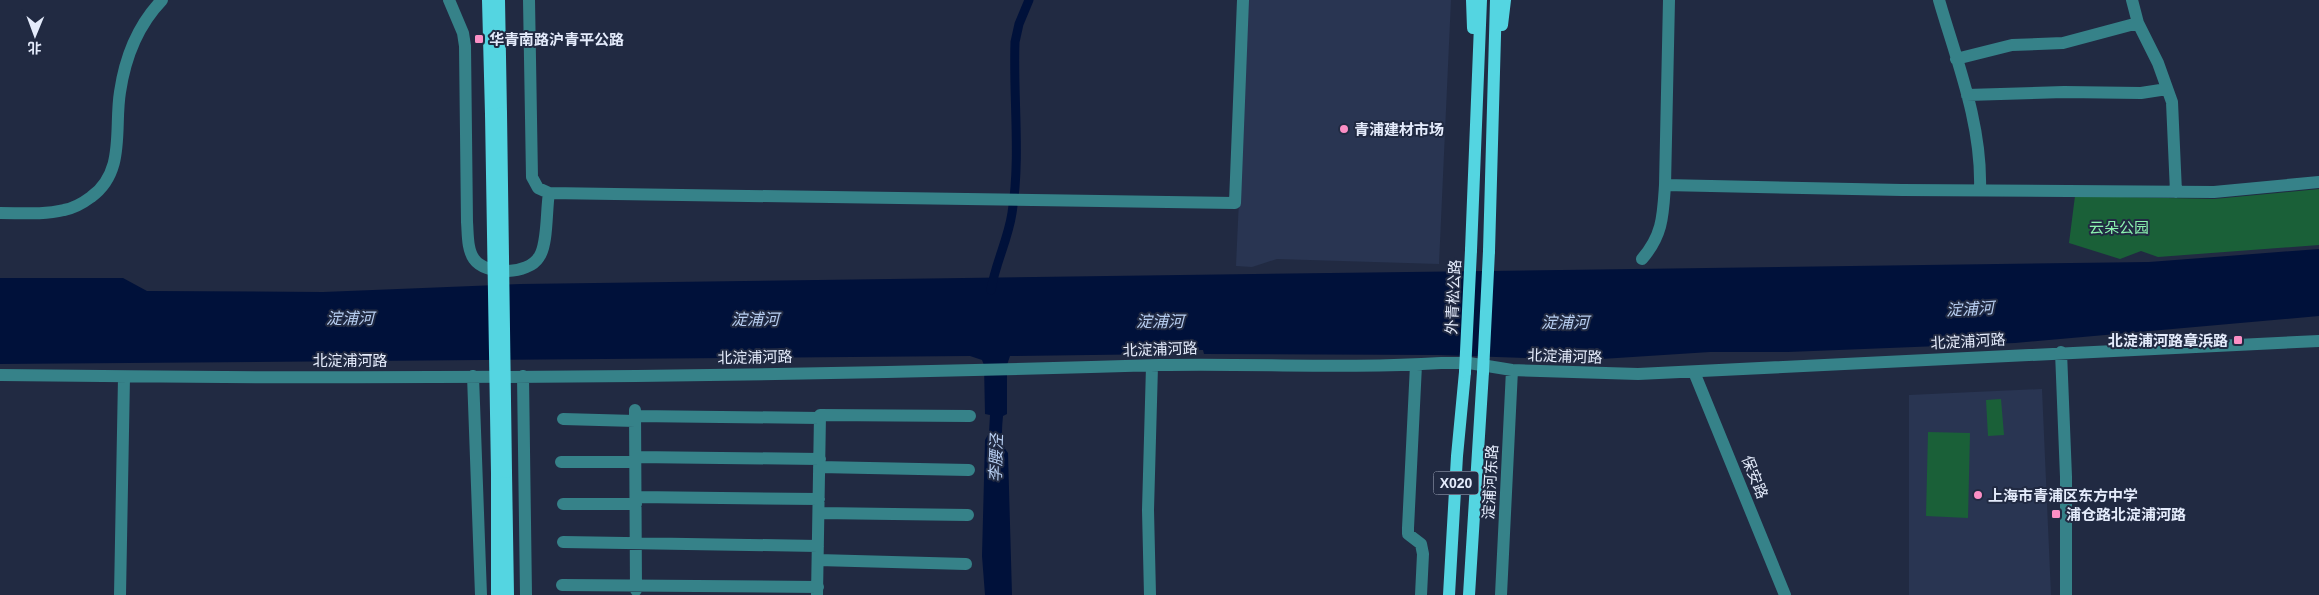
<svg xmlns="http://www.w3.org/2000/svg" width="2319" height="595" font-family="Arial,'Noto Sans SC',sans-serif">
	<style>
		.built { fill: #293552 }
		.green { fill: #1a6038 }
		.water { fill: #00113a }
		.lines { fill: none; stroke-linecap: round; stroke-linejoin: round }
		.canal { stroke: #00113a; stroke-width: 9 }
		.minor { stroke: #368289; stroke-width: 12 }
		.major { stroke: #54d5e1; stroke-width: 12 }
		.major-bridge { stroke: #54d5e1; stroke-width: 12 }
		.poi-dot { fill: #fb8fc5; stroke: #212a42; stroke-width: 2 }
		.labels { text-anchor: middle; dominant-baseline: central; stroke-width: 4; stroke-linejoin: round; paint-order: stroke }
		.shield { fill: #212a42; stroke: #aab1c4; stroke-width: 1 }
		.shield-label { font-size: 14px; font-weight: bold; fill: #e4ebfb }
		.poi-label { font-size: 15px; font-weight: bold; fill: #e4ebfb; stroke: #212a42; text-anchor: start }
		.park-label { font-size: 15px; fill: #8cf3b0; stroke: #212a42 }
		.street-label { font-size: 15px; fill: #e4ebfb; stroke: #212a42 }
		.water-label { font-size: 16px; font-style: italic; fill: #b6cdf0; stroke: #212a42 }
	</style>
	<rect width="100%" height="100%" fill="#212a42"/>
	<path class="built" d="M1248 0H1451L1439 264 1277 259 1252 267 1236 266Z
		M2042 389 2051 595H1909V395Z"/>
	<path class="green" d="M2319 189V245L2158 257 2141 251 2120 259 2069 243 2075 196 2214 199Z
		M2001 399 2004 435 1988 436 1986 400Z
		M1928 432 1970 433 1968 518 1926 516Z"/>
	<path class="water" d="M2319 249V316L2015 343 1788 352H1710L1586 360 1438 355 1204 354 1203 350 1167 349 1166 354 1010 356 1007 365V414L1003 416C1002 428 1000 444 1008 453L1012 595H985L982 556 985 440 989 433 990 415 985 414 984 365 982 360 970 356 0 364V278H123L147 291 323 292 520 284 2149 262Z"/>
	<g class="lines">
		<path class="canal" d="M991 290C995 264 1008 240 1012 213 1021 157 1013 99 1015 42L1019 24 1029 0"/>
		<path class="minor" d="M449 0 463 33 465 46 467 222C468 234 467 249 474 259 486 276 528 275 539 257 548 245 546 210 549 193
			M529 0 532 177 538 188 549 193 1235 203 1243 0
			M1669 0 1665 185 1902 190 2214 192 2319 182
			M1939 0C1957 62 1982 124 1980 189
			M2132 0 2138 23 2158 63 2172 102 2176 192
			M1956 59 2012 45 2063 43 2138 23
			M1967 95 2064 92 2141 93 2167 89
			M0 213C22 213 43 215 64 210 75 208 83 203 91 197 126 172 114 128 120 92 125 58 138 25 162 0
			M1642 259C1663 235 1663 215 1665 185
			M2061 352 2066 477V595
			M1416 365 1408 528V534L1421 544 1423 554 1421 595
			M1694 372 1785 595
			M0 375C386 380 773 377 1159 365 1253 363 1347 369 1441 363H1469L1512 370 1638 374 2319 341
			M473 376 481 595
			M523 376 526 595
			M635 410 636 590
			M635 416 820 418
			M563 419 635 421
			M635 457 820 459
			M561 462H635
			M819 467 969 470
			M636 497 819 499
			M563 504H636
			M819 513 968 515
			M563 542 818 546
			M818 560 966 564
			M562 585 818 587
			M120 595 124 377
			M817 595 820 415 970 416
			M1150 595 1148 510 1152 366
			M1501 595 1512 370"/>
		<path class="major" d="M488 0 491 114
			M499 0 501 113
			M1472 0 1473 28
			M1502 25 1505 0
			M1471 250 1481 0
			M1489 251 1496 0
			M506 472 508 595
			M497 473V595
			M1449 595 1457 456 1465 372
			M1469 595 1483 372"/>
		<path class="major-bridge" d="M501 113 506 472
			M491 114 497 473
			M1465 372 1471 250
			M1483 372 1489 251"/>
	</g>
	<g class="poi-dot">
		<rect x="474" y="34" width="10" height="10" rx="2.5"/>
		<circle cx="1344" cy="129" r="5"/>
		<rect x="2233" y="335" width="10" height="10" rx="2.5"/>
		<circle cx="1978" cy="495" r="5"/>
		<rect x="2051" y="509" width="10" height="10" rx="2.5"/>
	</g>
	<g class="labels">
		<rect class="shield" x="1433.5" y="471.5" width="45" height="23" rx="4"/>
		<g class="shield-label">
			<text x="1456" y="483">X020</text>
		</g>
		<g class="poi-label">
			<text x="489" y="39">华青南路沪青平公路</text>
			<text x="1354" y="129">青浦建材市场</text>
			<text x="2228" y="340" text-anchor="end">北淀浦河路章浜路</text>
			<text x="1988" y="495">上海市青浦区东方中学</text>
			<text x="2066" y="514">浦仓路北淀浦河路</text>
		</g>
		<g class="park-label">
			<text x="2119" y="227">云朵公园</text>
		</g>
		<g class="street-label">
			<text transform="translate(1453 297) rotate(-87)">外青松公路</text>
			<text transform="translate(1968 341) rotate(-3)">北淀浦河路</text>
			<text transform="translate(1160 349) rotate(-2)">北淀浦河路</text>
			<text transform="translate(1565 356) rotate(2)">北淀浦河路</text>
			<text transform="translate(755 357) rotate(-1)">北淀浦河路</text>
			<text x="350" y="360">北淀浦河路</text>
			<text transform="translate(1755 477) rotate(68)">保安路</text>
			<text transform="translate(1490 482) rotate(-87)">淀浦河东路</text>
		</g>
		<g class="water-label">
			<text transform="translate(1970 309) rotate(-3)">淀浦河</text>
			<text x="350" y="318">淀浦河</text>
			<text x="755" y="319">淀浦河</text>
			<text x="1160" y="321">淀浦河</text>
			<text x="1565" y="322">淀浦河</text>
			<text transform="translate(996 458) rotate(-88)">李腰泾</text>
		</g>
	</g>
	<g transform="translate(35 35) rotate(181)" stroke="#212a42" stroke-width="4" paint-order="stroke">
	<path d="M0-4L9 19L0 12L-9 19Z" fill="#e4ebfb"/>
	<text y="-8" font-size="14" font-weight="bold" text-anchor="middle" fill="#e4ebfb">北</text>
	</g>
</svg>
